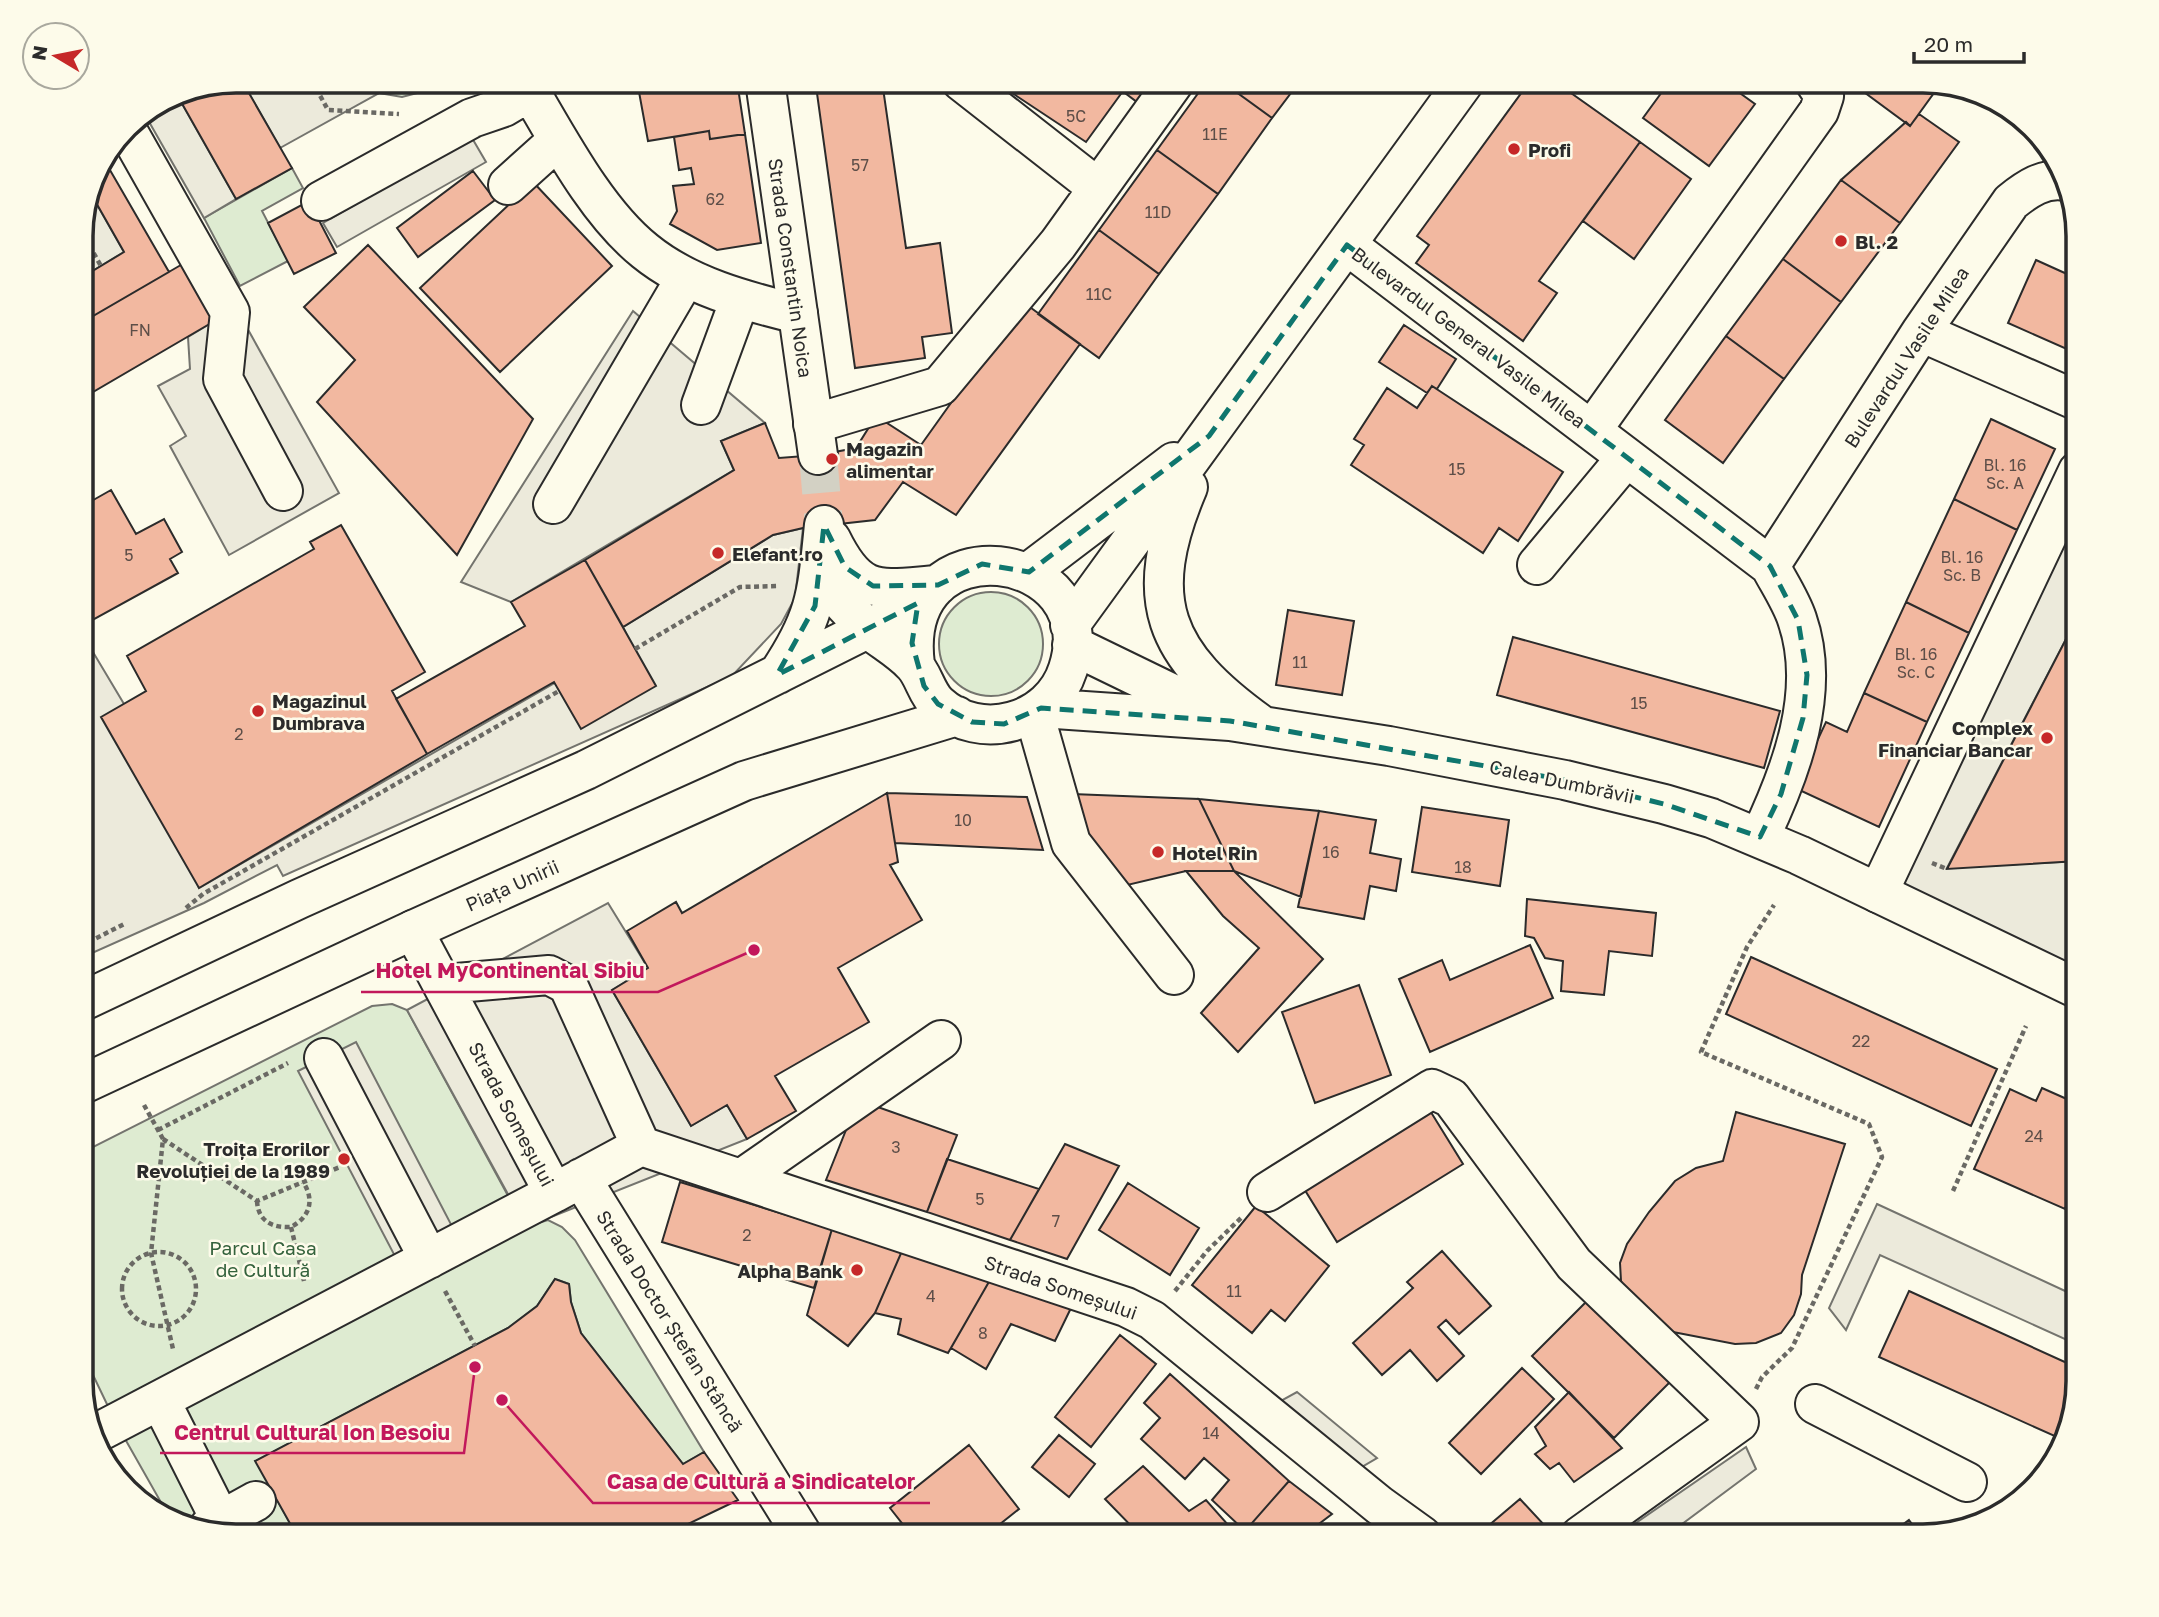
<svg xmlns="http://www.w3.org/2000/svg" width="2159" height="1617" font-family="'Golos Text',sans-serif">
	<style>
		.green { fill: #deebd1; stroke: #74746e; stroke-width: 2 }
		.parking { fill: #eceadb; stroke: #74746e; stroke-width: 2 }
		.building { fill: #f2b8a0; stroke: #2b2b2b; stroke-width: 2 }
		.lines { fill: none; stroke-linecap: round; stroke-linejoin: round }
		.major-tunnel { stroke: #d3d1c4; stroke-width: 38; stroke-dasharray: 38 19; stroke-linecap: butt }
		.minor-casing { stroke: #2b2b2b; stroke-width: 42 }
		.major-casing { stroke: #2b2b2b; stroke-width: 42 }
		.path { stroke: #6a6964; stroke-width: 4.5; stroke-dasharray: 5 3.5; stroke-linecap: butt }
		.minor { stroke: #fdfbea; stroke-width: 38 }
		.major { stroke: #fdfbea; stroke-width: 38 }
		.marked { fill: none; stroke: #0f766e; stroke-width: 5; stroke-dasharray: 14 9; stroke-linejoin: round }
		.poi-dot { fill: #c62828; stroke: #fdfbea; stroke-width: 2.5 }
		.labels { text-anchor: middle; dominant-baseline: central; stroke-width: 5; stroke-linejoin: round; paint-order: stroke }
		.number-label { font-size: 16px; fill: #5d4e48 }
		.poi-label { font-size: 19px; font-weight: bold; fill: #2b2b2b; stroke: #fdfbea; text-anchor: start }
		.street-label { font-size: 19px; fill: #2b2b2b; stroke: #fdfbea }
		.park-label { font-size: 19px; fill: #34623c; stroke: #fdfbea }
		.rim { fill: none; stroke: #2b2b2b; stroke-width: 3.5 }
		.leader { fill: none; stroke: #c2185b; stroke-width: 2.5 }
		.callout-dot { fill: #c2185b; stroke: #fdfbea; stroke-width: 2.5 }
		.callout-label { font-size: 21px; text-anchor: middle; font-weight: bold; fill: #c2185b; stroke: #fdfbea; stroke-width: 5; stroke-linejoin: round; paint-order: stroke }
	</style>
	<rect width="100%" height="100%" fill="#fdfbea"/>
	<path class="green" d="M401 81H490L496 91 456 83 402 97 379 93Z
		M292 168 303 188 262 211 288 261 240 286 204 218Z
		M939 644a52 52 0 1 1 104 0a52 52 0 1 1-104 0Z
		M392 1004 407 1010 525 1227 548 1220 562 1227 575 1240 704 1452 683 1464 581 1333 571 1302 569 1284 555 1279 537 1306 508 1328 256 1461 297 1536H235L167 1513 116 1423 81 1350V1153L372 1006Z"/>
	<path class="parking" d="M242 81H372L379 93 280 148Z
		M176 93 236 199 204 218 144 113Z
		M472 138 486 162 337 247 323 223Z
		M90 192 124 252 81 278V225Z
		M236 308 339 493 229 555 170 446 186 436 158 386 190 369 188 337Z
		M633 311 765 423 721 441 734 470 511 602 461 582Z
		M803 528 795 598 781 624 732 676 283 876 277 865 204 903 81 958V652L90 647 124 704 199 888 629 640 623 627 773 535Z
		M2048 534 2078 549V616L1947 868 2078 861V989L1878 893Z
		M608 903 648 968 612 990 691 1126 727 1105 747 1139 526 1227 407 1010Z
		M356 1042 455 1232 398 1262 298 1071Z
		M1877 1204 2078 1297V1345L1880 1255 1846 1330 1829 1308Z
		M1297 1392 1377 1458 1348 1475 1266 1409Z
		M1746 1447 1756 1469 1666 1536H1617Z"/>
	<path class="building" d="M242 81 292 168 236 199 176 93Z
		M372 81H401L379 93Z
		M637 81H737L745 134 710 139 709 131 648 141Z
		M853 81H882L906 248 940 243 952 333 922 337 925 358 855 368 816 86Z
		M994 81H1109L1123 91 1086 142Z
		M1109 81H1153L1137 102Z
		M1207 81H1221L1272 118 1218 194 1157 150Z
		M1221 81H1300L1272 118Z
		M1530 81H1554L1640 142 1539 281 1557 293 1523 341 1416 263 1429 245 1417 236Z
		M1670 81H1723L1755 104 1709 166 1643 118Z
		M1849 81H1924L1939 86 1910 126Z
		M1919 114 1959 142 1900 223 1841 180 1906 122 1910 126Z
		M709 131 710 139 745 134 761 243 717 250 670 224 677 211 673 186 694 184 691 168 679 170 674 137Z
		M1640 142 1691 179 1634 259 1583 221Z
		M1157 150 1218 194 1159 274 1099 230Z
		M103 158 169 272 81 323V278L124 252 90 192 96 168Z
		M473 171 495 200 418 257 397 228Z
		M1841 180 1900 223 1841 302 1783 259Z
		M533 182 612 266 500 372 420 288Z
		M309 201 336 253 294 274 268 223Z
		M1099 230 1159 274 1099 358 1038 314Z
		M368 245 533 419 457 555 317 402 355 360 304 307Z
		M1783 259 1841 302 1784 379 1726 336Z
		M2036 260 2078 279V354L2008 323Z
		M186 262 218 319 81 399V323Z
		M1023 302 1080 344 956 515 903 482 875 520 803 528 773 535 623 627 585 560 734 470 721 441 765 423 779 458 818 455 856 448 876 416 921 445Z
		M1404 325 1456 359 1437 389 1432 386 1427 393 1379 362Z
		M1726 336 1784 379 1723 463 1665 420Z
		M1432 386 1563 472 1518 541 1499 528 1483 553 1351 465 1364 445 1354 439 1387 388 1417 408Z
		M1991 419 2055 449 2017 530 1954 499Z
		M111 490 136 534 164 519 182 552 170 559 178 573 89 622 81 607V507Z
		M1954 499 2017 530 1969 633 1906 602Z
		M341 525 425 672 392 691 427 754 199 888 101 717 146 691 127 656 314 549 310 542Z
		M585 560 656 686 581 729 554 682 427 754 396 699 525 626 511 602Z
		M1906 602 1969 633 1927 722 1864 693Z
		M1288 610 1354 621 1342 695 1276 685Z
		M2078 616V861L1947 869Z
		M1513 637 1780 711 1764 768 1497 695Z
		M1864 693 1927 722 1879 827 1795 788 1826 722 1847 732Z
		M887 793 1027 797 1043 850 895 843Z
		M887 793 898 862 890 865 922 920 838 968 869 1022 775 1076 796 1111 747 1139 727 1105 691 1126 612 990 648 968 627 931 676 902 682 913Z
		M1072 794 1199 799 1234 871H1186L1119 887 1077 833Z
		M1199 799 1319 811 1301 897 1234 871Z
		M1422 807 1509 820 1500 886 1412 872Z
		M1319 811 1376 820 1370 853 1401 859 1396 891 1370 886 1364 919 1298 907Z
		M1186 871H1234L1323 959 1238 1052 1201 1013 1259 948 1223 916Z
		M1527 899 1656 913 1652 956 1609 951 1604 995 1561 991 1563 961 1545 958 1534 938 1525 936Z
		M1530 945 1553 998 1430 1052 1399 979 1442 960 1450 980Z
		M1751 957 1997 1069 1971 1126 1726 1014Z
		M1359 985 1391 1075 1315 1103 1282 1012Z
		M2042 1088 2078 1104V1177L2065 1209 1974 1169 2010 1089 2036 1101Z
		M858 1100 957 1135 927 1212 826 1180Z
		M1429 1109 1463 1164 1337 1242 1303 1187Z
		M1736 1112 1845 1144 1802 1275 1801 1294 1794 1315 1781 1333 1756 1343 1735 1344 1673 1332 1649 1320 1630 1303 1621 1281 1620 1263 1627 1244 1649 1212 1675 1181 1696 1168 1723 1161Z
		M1065 1144 1119 1166 1067 1259 1010 1240Z
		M947 1159 1039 1189 1010 1240 927 1212Z
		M680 1182 832 1229 814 1288 662 1242Z
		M1128 1183 1199 1228 1170 1275 1099 1230Z
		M1256 1206 1329 1266 1285 1321 1271 1310 1252 1333 1192 1285Z
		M832 1229 902 1251 875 1313 848 1346 807 1315Z
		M902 1251 990 1280 948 1353 898 1334 901 1319 875 1313Z
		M1442 1251 1491 1306 1459 1334 1446 1320 1438 1327 1464 1356 1437 1381 1410 1350 1382 1375 1353 1343 1413 1288 1407 1282Z
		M555 1279 569 1284 571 1302 581 1333 683 1464 704 1452 738 1500 663 1536H329L324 1527 305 1536H297L255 1461 508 1328 537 1306Z
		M990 1280 1071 1308 1055 1341 1011 1324 986 1369 951 1348Z
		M1909 1291 2078 1368V1382L2059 1438 1879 1357Z
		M1590 1298 1672 1380 1614 1438 1532 1356Z
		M1120 1335 1156 1364 1091 1447 1055 1417Z
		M1522 1368 1554 1399 1481 1474 1449 1443Z
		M1170 1374 1289 1481 1245 1531 1212 1500 1229 1480 1204 1458 1185 1479 1141 1439 1160 1418 1144 1403Z
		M1569 1392 1622 1448 1574 1482 1559 1463 1550 1469 1535 1454 1546 1446 1535 1427Z
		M1059 1435 1095 1464 1069 1497 1032 1467Z
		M969 1445 1019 1509 985 1536H912L890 1508Z
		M1143 1466 1189 1511 1206 1500 1237 1535 1141 1536 1105 1499Z
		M1289 1481 1332 1514 1303 1536H1249L1245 1531Z
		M1520 1499 1546 1527 1536 1536H1486L1481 1532Z
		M1909 1520 1921 1536H1887Z"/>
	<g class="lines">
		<path class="major-tunnel" d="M818 455 824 525"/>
		<g class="minor-casing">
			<path id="minor" d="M524 81C557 136 595 211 645 251 688 286 745 301 798 314
				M961 81 1098 188
				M126 128 230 312 223 379 283 491
				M508 185 558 140
				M321 201 472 118 504 107 531 91
				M1347 245 1770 566C1779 583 1791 601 1797 619 1822 691 1791 772 1760 837
				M1921 332 2078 401
				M701 405 740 299
				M813 424 940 386 1058 244 1175 81
				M1592 430 1819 111 1824 96 1814 81
				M553 504 686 277
				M1537 565 1626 458
				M1770 566 1921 332 2011 202C2027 189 2044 177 2066 181
				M1034 713 1071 843 1174 975
				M1878 893 2078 471
				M413 930 554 1193 641 1146 1126 1307 1152 1320 1379 1505 1422 1536
				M445 984 549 975 568 985 641 1146
				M324 1058 429 1259
				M581 1178 803 1536
				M741 1179 941 1040
				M1267 1192 1432 1089 1451 1098 1574 1264 1739 1422 1580 1536
				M160 1400 221 1521
				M1815 1404 1967 1482
				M93 1435 554 1193
				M209 1527 256 1501"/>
		</g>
		<g class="major-casing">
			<path id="major" d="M765 81 818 455
				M1188 487C1140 600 1163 654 1260 724
				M831 539C860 598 879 589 938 585
				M1029 572 1174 462
				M819 577C836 595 852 615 871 631 885 642 901 651 913 664 924 675 926 693 938 704 980 743 1051 723 1068 669 1107 548 896 517 915 665
				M1070 625 1465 81
				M1072 645 1212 713
				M778 674C817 616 817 593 824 525
				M1041 708 1230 721 1389 746 1565 780 1664 804 1711 818 1799 855 2078 989
				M81 1002 299 899 586 770 925 600
				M81 1085 413 930 744 781 957 716"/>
		</g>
		<path class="path" d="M312 81 328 110 399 114
			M81 231 101 266
			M635 649 740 587 778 586
			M81 842 91 860
			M1932 863 1947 869
			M186 908 203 894 559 691
			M81 946 126 923
			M144 1105 163 1139 151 1253 173 1349
			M158 1130 288 1063
			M163 1139 257 1201 340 1167
			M1953 1191 2026 1026
			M257 1201C258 1221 272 1228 291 1227 310 1217 315 1200 303 1182
			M291 1227 304 1281
			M122 1289a37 37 0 1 1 74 0a37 37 0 1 1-74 0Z
			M445 1291 475 1346
			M1175 1291 1207 1251 1242 1217
			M1756 1389 1762 1377 1792 1348 1882 1157 1869 1124 1701 1052 1747 947 1774 905"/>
		<use href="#minor" class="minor"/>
		<use href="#major" class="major"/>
	</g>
	<path class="marked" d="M1347 245 1770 566 1798 620 1807 675 1803 718 1781 794 1760 837 1664 804 1565 780 1230 721 1041 708 1004 724 972 722 938 704 924 686 912 643 918 603 777 675 815 606 824 525 845 567 873 586 938 585 982 564 1029 572 1209 436Z"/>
	<g class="poi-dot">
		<circle cx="1514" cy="149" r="7"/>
		<circle cx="1841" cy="241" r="7"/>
		<circle cx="832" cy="459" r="7"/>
		<circle cx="718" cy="553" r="7"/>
		<circle cx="258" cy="711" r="7"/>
		<circle cx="2047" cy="738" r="7"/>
		<circle cx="1158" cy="852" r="7"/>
		<circle cx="344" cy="1159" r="7"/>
		<circle cx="857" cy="1270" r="7"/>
	</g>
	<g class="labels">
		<g class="number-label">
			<text x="1076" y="116">5C</text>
			<text x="1215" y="134">11E</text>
			<text x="860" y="165">57</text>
			<text x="715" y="199">62</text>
			<text x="1158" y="212">11D</text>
			<text x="1099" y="294">11C</text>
			<text x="140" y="330">FN</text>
			<text x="2005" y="465">Bl. 16<tspan x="2005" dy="18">Sc. A</tspan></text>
			<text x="1457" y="469">15</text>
			<text x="129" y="555">5</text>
			<text x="1962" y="557">Bl. 16<tspan x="1962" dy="18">Sc. B</tspan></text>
			<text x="1916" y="654">Bl. 16<tspan x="1916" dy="18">Sc. C</tspan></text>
			<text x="1300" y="662">11</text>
			<text x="1639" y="703">15</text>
			<text x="239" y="734">2</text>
			<text x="963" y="820">10</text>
			<text x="1331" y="852">16</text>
			<text x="1463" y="867">18</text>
			<text x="1861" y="1041">22</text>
			<text x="2034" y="1136">24</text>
			<text x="896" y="1147">3</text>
			<text x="980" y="1199">5</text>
			<text x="1056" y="1221">7</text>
			<text x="747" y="1235">2</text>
			<text x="1234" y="1291">11</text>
			<text x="931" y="1296">4</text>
			<text x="983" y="1333">8</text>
			<text x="1211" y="1433">14</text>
		</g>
		<g class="poi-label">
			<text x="1528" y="149">Profi</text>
			<text x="1855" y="241">Bl. 2</text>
			<text x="846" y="448">Magazin<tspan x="846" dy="22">alimentar</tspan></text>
			<text x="732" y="553">Elefant.ro</text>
			<text x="272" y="700">Magazinul<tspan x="272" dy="22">Dumbrava</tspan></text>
			<text x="2033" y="727" text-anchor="end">Complex<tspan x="2033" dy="22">Financiar Bancar</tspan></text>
			<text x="1172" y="852">Hotel Rin</text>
			<text x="330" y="1148" text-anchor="end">Troița Erorilor<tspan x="330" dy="22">Revoluției de la 1989</tspan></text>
			<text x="843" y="1270" text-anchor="end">Alpha Bank</text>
		</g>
		<g class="street-label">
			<text transform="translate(791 268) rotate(82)">Strada Constantin Noica</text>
			<text transform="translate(1469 337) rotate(37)">Bulevardul General Vasile Milea</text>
			<text transform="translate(1906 357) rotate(-57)">Bulevardul Vasile Milea</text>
			<text transform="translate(1562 781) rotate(12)">Calea Dumbrăvii</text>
			<text transform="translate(512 885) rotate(-24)">Piața Unirii</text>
			<text transform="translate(512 1114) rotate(62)">Strada Someșului</text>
			<text transform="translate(1061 1287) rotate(19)">Strada Someșului</text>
			<text transform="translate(670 1321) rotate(58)">Strada Doctor Ștefan Stâncă</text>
		</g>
		<g class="park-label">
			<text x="263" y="1247">Parcul Casa<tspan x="263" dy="22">de Cultură</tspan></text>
		</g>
	</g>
	<path d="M0 0H2159V1617H0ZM236 93H1923A143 143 0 0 1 2066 236V1381A143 143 0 0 1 1923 1524H236A143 143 0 0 1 93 1381V236A143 143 0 0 1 236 93Z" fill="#fdfbea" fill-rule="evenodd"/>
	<path class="rim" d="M236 93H1923A143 143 0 0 1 2066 236V1381A143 143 0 0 1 1923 1524H236A143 143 0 0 1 93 1381V236A143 143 0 0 1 236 93Z"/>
	<path class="leader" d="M754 950L658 992H361M475 1367L464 1453H160M502 1400L593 1503H930"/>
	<g class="callout-dot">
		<circle cx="754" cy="950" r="7"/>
		<circle cx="475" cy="1367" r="7"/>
		<circle cx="502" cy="1400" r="7"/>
	</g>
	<g class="callout-label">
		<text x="510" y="978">Hotel MyContinental Sibiu</text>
		<text x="312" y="1440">Centrul Cultural Ion Besoiu</text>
		<text x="761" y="1489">Casa de Cultură a Sindicatelor</text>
	</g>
	<g transform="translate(56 56) rotate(280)"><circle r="33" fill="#fdfbea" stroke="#a9a89e" stroke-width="2"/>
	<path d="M0-5L12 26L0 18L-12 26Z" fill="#c62828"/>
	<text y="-10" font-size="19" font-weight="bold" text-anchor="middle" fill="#2b2b2b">N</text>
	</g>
	<path d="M1914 52v10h110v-10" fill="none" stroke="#2b2b2b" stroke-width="3.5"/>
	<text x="1924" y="52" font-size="21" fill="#2b2b2b" stroke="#fdfbea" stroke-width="5" paint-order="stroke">20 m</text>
</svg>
